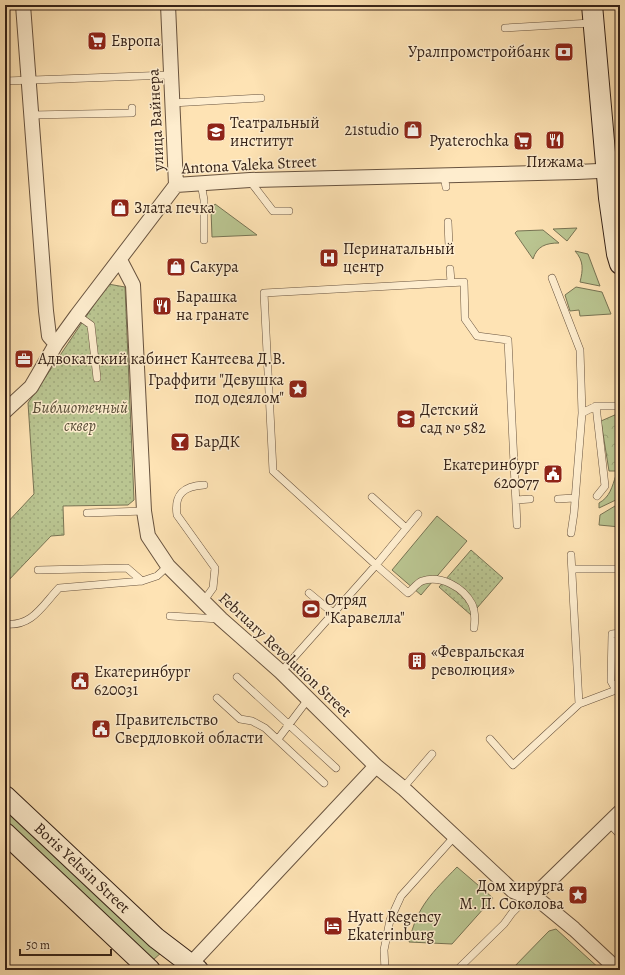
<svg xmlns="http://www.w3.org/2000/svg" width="625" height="975" font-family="Alegreya,serif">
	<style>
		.grass { fill: #bac591; stroke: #787454 }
		.forest { fill: url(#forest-crowns); stroke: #787454 }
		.park { fill: url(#park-dots); stroke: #787454 }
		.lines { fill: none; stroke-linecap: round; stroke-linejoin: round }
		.lane-casing { stroke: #68533f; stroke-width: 8 }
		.street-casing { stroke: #68533f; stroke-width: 16 }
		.secondary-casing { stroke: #362318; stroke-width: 22 }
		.lane { stroke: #feedce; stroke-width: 7 }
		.street { stroke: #feedce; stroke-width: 14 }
		.secondary { stroke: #feedce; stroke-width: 20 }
		.labels { text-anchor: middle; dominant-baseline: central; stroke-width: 3; stroke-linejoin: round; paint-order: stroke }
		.poi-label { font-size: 16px; fill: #362318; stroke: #feedce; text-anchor: start }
		.street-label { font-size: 16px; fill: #362318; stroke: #feedce }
		.park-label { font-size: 16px; font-style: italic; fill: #574c36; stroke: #feedce }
	</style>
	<defs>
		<pattern id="forest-crowns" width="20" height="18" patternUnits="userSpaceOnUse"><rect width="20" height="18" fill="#bac591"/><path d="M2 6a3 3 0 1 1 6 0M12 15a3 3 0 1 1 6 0" fill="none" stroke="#a0a97c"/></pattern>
		<pattern id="park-dots" width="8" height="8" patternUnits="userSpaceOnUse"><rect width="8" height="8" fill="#bac591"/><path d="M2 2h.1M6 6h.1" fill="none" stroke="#a0a97c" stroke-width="1.8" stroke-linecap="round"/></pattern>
	</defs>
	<rect width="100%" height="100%" fill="#fee3b4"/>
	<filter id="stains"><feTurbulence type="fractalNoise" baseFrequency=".005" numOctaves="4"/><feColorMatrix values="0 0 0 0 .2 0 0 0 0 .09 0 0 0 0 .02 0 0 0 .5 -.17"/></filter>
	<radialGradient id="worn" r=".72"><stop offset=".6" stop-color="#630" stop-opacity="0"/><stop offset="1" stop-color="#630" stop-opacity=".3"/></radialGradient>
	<path class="grass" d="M215 204 257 235 212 237 211 210Z
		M577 228 567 241 553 229Z
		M543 230 559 243C546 243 537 246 533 259L515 233 517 231Z
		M575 251 588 254 600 286 580 282C583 270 584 261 575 251Z
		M576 287 602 292 611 314 580 316 579 310 570 311 565 295Z
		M616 475H620V498L599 508V503C610 497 612 487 616 475Z
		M620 503V527L599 525 600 515Z
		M437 516 467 541 421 595 392 570Z
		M5 806 162 952 153 960 5 820Z
		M457 867 493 898 452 944 409 942C417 906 432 893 457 867Z
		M556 929 601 970H511L549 931Z"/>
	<path class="forest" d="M617 414 620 441V471H609L601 421Z"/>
	<path class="park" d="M108 284 125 287 134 500 128 505 63 506 64 535 51 536 5 584V525L34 494 28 403Z
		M471 550 503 578 471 615 439 587Z"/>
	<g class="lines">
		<g class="lane-casing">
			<path id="lane" d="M505 28 591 23
				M5 81 170 75
				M172 103 261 98
				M31 115 132 113V108
				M444 176 446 187
				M250 181 273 211H289
				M201 183 204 200V240
				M448 222 449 246
				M450 269 451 282
				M552 278 580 350 582 413
				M77 315 91 325 97 378
				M596 406 605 486 597 496
				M372 497 406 528
				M558 499 574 498
				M516 500 530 499
				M87 513 144 511
				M418 514 376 565 408 593C412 590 417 583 422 581 441 575 463 587 472 604 475 611 475 621 474 628
				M571 533 574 513 582 413 596 406H620
				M572 569H620
				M38 570 127 568 142 581
				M309 593 333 613
				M203 602 213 588 215 568 177 515C174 494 184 486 204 485
				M170 616 219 619
				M5 624C32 627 42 606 59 588L142 581 157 576 168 566
				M281 672 376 565 273 471 264 293 464 282 465 319 477 336 508 340 517 525
				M237 677 336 768
				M217 698 240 719 252 721 265 728 324 783
				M579 704 616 690 611 681 612 634 620 633
				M278 739 309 698
				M490 739 513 765 579 704 571 555
				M403 788 432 754
				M609 823 620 835
				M385 970 384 950 390 920 401 896 455 836
				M457 970 504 924 512 913 528 897"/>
		</g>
		<g class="street-casing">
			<path id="street" d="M23 5 46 311 49 336 56 344
				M168 5 176 185
				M120 260 133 285 144 511 148 536 168 566 221 619 281 672 376 766 403 788 513 891 528 897 534 896 574 929 618 970
				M5 411 31 387 56 344 77 315 176 185 250 180 577 172 620 170
				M534 896 620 812
				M185 970 376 766"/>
		</g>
		<g class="secondary-casing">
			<path id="secondary" d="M592 5 609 198 617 254 620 264
				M5 796 156 938 198 970
				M5 833 150 970"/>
		</g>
		<use href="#lane" class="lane"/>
		<use href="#street" class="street"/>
		<use href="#secondary" class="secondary"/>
	</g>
	<defs>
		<g id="supermarket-square" transform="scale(1)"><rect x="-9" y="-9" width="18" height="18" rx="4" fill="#8f2418" stroke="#feedce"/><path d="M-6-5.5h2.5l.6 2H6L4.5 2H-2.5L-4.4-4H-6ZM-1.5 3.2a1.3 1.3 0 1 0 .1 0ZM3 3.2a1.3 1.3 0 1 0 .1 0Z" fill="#fff"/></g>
		<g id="bank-square" transform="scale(1)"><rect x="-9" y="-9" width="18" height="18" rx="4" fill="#8f2418" stroke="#feedce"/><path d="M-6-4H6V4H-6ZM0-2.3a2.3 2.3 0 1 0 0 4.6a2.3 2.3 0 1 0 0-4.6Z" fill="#fff"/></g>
		<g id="shop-square" transform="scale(1)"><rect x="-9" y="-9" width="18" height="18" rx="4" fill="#8f2418" stroke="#feedce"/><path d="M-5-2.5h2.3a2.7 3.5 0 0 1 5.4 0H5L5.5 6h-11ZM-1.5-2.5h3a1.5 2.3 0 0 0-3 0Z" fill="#fff"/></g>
		<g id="university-square" transform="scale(1)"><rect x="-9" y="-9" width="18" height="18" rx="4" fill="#8f2418" stroke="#feedce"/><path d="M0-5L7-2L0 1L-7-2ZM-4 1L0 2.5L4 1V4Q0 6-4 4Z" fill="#fff"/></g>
		<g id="restaurant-square" transform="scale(1)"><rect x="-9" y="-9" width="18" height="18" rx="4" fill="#8f2418" stroke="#feedce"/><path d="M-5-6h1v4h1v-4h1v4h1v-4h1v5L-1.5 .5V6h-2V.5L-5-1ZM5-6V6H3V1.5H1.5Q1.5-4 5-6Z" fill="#fff"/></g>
		<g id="hospital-square" transform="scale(1)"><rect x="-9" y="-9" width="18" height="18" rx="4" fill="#8f2418" stroke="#feedce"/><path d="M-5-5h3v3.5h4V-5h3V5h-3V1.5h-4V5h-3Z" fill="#fff"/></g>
		<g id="office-square" transform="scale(1)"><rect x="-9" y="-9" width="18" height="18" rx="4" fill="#8f2418" stroke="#feedce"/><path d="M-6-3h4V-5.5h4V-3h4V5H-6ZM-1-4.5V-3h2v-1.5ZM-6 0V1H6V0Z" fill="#fff"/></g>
		<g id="sight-square" transform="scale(1)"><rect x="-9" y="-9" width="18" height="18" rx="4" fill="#8f2418" stroke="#feedce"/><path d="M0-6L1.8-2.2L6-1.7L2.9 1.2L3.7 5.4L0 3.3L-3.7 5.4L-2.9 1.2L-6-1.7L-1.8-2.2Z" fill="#fff"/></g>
		<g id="school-square" transform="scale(1)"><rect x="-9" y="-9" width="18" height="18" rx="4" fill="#8f2418" stroke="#feedce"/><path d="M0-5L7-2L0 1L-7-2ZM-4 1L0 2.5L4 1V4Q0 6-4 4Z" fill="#fff"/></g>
		<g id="bar-square" transform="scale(1)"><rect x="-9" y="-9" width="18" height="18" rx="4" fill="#8f2418" stroke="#feedce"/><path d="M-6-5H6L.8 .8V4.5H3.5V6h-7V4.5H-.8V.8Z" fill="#fff"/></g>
		<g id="civic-square" transform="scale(1)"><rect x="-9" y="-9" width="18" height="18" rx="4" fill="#8f2418" stroke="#feedce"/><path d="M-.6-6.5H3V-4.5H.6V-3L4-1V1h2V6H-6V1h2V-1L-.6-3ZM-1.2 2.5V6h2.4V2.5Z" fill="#fff"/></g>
		<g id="stadium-square" transform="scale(1)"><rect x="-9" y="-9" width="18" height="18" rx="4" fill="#8f2418" stroke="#feedce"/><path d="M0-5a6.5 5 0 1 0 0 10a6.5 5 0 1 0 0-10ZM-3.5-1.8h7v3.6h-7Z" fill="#fff"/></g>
		<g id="building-square" transform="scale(1)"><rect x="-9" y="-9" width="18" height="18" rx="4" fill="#8f2418" stroke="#feedce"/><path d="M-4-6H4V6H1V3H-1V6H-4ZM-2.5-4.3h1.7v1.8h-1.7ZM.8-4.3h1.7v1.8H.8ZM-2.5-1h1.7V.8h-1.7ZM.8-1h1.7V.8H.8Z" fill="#fff"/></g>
		<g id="hotel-square" transform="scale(1)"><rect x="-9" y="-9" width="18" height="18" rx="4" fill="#8f2418" stroke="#feedce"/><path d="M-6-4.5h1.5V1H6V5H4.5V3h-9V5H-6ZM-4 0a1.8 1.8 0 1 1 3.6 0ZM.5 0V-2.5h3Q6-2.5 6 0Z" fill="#fff"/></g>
	</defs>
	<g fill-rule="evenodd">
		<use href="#supermarket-square" x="97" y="41"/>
		<use href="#bank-square" x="564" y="52"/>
		<use href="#shop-square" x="413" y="130"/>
		<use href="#university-square" x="216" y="132"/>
		<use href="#restaurant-square" x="555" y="140"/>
		<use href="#supermarket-square" x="523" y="141"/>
		<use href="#shop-square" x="120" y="208"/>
		<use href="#hospital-square" x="329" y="258"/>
		<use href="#shop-square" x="176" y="267"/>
		<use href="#restaurant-square" x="162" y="306"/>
		<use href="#office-square" x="24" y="359"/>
		<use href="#sight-square" x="298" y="389"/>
		<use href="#school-square" x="406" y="419"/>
		<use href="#bar-square" x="180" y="442"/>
		<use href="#civic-square" x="553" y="474"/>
		<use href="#stadium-square" x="311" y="609"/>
		<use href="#building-square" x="417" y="661"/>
		<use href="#civic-square" x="80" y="681"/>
		<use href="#civic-square" x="101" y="729"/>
		<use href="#sight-square" x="578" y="895"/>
		<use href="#hotel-square" x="333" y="926"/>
	</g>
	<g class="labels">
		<g class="poi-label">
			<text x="111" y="41">Европа</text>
			<text x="550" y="52" text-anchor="end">Уралпромстройбанк</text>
			<text x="230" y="123">Театральный<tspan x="230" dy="18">институт</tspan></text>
			<text x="399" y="130" text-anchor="end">21studio</text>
			<text x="509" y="141" text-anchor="end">Pyaterochka</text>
			<text x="555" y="162" text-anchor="middle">Пижама</text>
			<text x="134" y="208">Злата печка</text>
			<text x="343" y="249">Перинатальный<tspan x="343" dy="18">центр</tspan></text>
			<text x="190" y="267">Сакура</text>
			<text x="176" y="297">Барашка<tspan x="176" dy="18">на гранате</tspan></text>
			<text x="38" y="359">Адвокатский кабинет Кантеева Д.В.</text>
			<text x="284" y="380" text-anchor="end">Граффити "Девушка<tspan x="284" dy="18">под одеялом"</tspan></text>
			<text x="420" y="410">Детский<tspan x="420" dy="18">сад № 582</tspan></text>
			<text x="194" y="442">БарДК</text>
			<text x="539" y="465" text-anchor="end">Екатеринбург<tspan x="539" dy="18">620077</tspan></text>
			<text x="325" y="600">Отряд<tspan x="325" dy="18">"Каравелла"</tspan></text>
			<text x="431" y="652">«Февральская<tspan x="431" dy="18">революция»</tspan></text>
			<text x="94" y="672">Екатеринбург<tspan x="94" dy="18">620031</tspan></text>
			<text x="115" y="720">Правительство<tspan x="115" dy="18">Свердловкой области</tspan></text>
			<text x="564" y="886" text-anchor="end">Дом хирурга<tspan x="564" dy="18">М. П. Соколова</tspan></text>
			<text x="347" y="917">Hyatt Regency<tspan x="347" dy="18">Ekaterinburg</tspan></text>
		</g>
		<g class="street-label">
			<text transform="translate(156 120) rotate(-93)">улица Вайнера</text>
			<text transform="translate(249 165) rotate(-3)">Antona Valeka Street</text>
			<text transform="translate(285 655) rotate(43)">February Revolution Street</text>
			<text transform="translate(82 868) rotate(43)">Boris Yeltsin Street</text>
		</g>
		<g class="park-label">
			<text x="80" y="408">Библиотечный<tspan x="80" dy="18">сквер</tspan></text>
		</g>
	</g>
	<rect width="625" height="975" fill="none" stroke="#fee3b4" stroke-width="20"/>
	<rect x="6" y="6" width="613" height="963" fill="none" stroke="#362318" stroke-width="2"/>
	<rect x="10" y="10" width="605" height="955" fill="none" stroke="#362318"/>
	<path d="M20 949v6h91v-6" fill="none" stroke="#362318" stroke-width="2"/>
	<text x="26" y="949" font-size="12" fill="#362318" stroke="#feedce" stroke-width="3" paint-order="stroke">50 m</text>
	<rect width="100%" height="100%" filter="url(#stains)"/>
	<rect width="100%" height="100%" fill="url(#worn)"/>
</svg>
